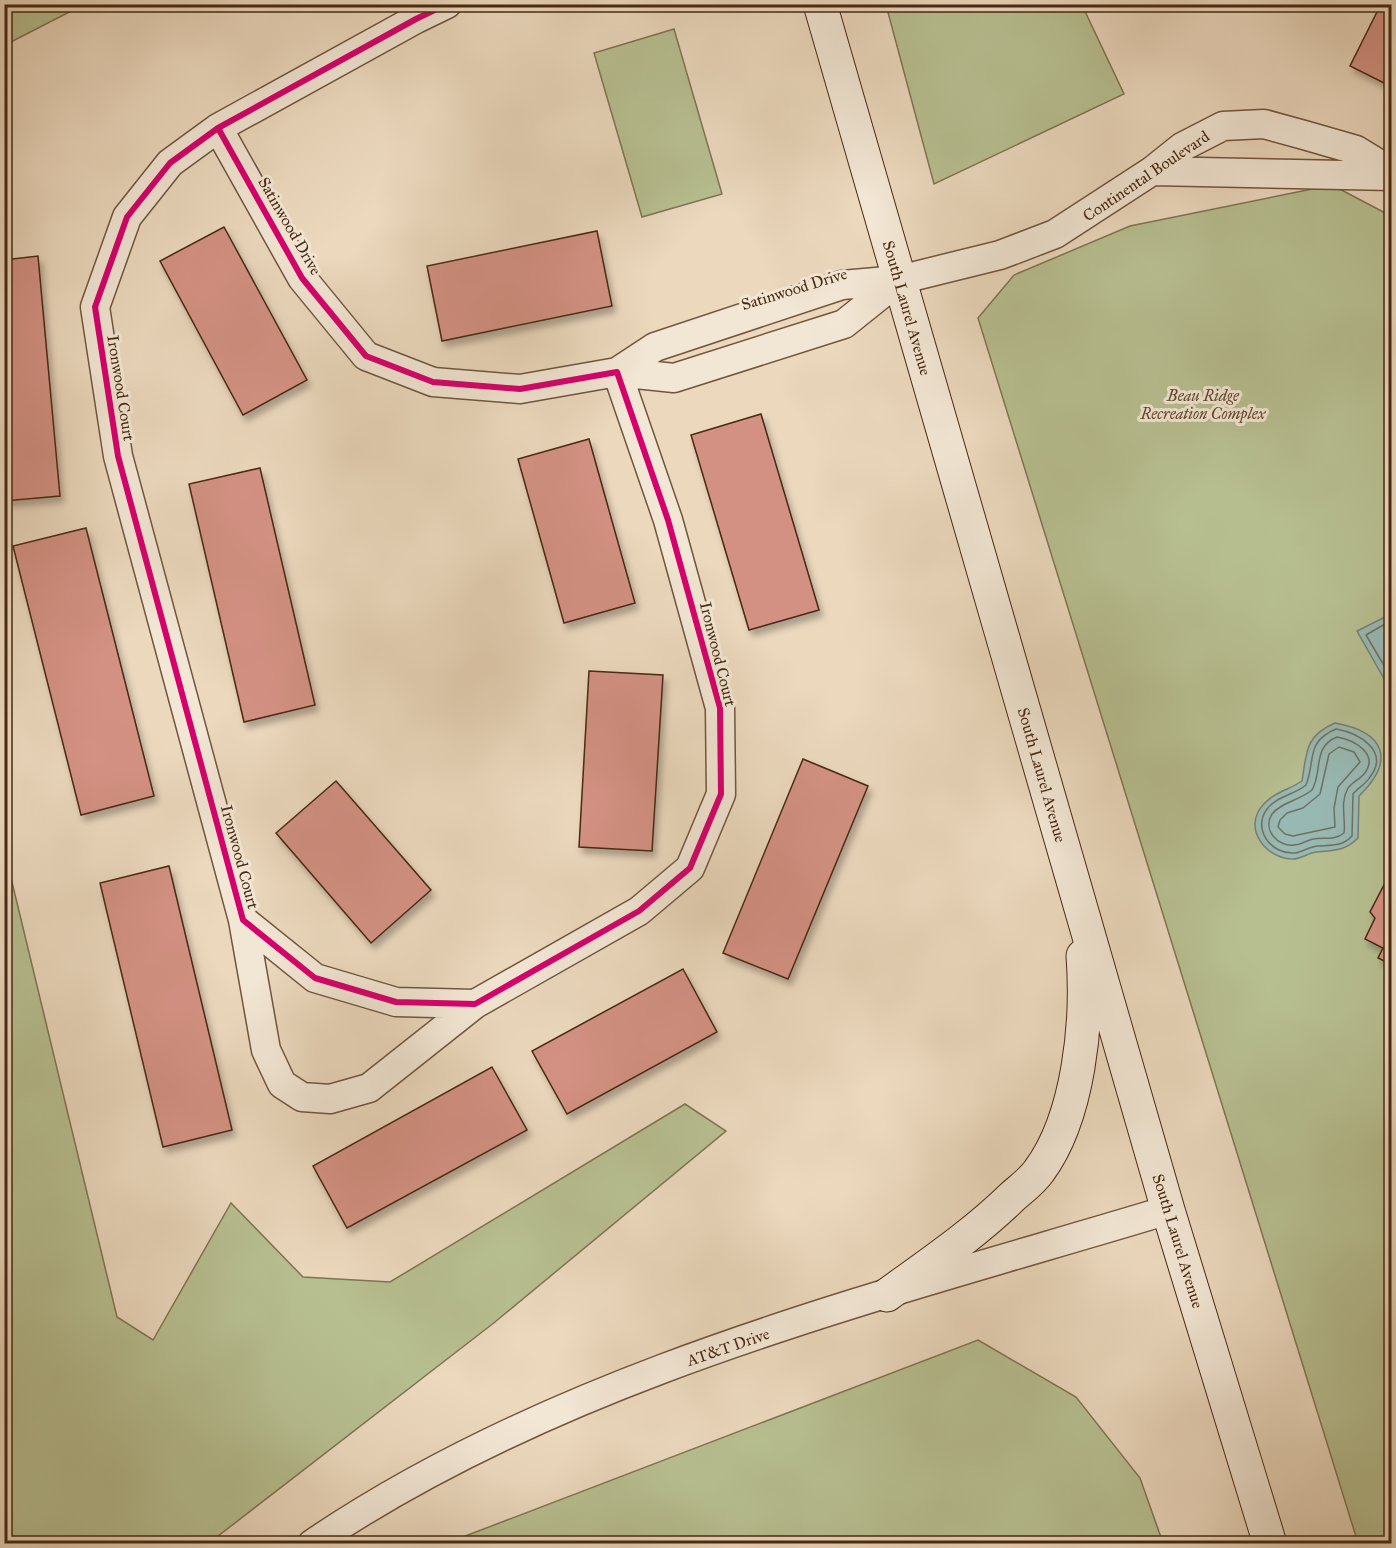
<svg xmlns="http://www.w3.org/2000/svg" width="1396" height="1548" font-family="'IM FELL Great Primer',serif">
	<style>
		.green { fill: #b7bf91; stroke: #807452; stroke-width: 1.5 }
		.water { fill: #98b9b3; stroke: #787f73; stroke-width: 1.5 }
		.lines { fill: none; stroke-linecap: round; stroke-linejoin: round }
		.shore { stroke: #707162; stroke-width: 1.5 }
		.building { fill: #d39183; stroke: #482912; stroke-width: 1.5; filter: url(#shadow) }
		.minor-casing { stroke: #71553d; stroke-width: 31 }
		.secondary-casing { stroke: #482912; stroke-width: 35 }
		.minor { stroke: #f2e6d4; stroke-width: 28 }
		.secondary { stroke: #f2e6d4; stroke-width: 33 }
		.cycleway-casing { stroke: #f2e6d4; stroke-width: 10 }
		.cycleway { stroke: #d6006c; stroke-width: 6 }
		.labels { text-anchor: middle; dominant-baseline: central; stroke-width: 6; stroke-linejoin: round; paint-order: stroke }
		.street-label { font-size: 16px; fill: #482912; stroke: #f2e6d4 }
		.park-label { font-size: 16px; font-style: italic; fill: #5e472b; stroke: #f2e6d4 }
	</style>
	<defs>
		<filter id="shadow"><feDropShadow dx="3.5" dy="6" stdDeviation="3" flood-color="#0004"/></filter>
	</defs>
	<rect width="100%" height="100%" fill="#ebd8bd"/>
	<filter id="stains"><feTurbulence type="fractalNoise" baseFrequency=".00333" numOctaves="4"/><feColorMatrix values="0 0 0 0 .2 0 0 0 0 .09 0 0 0 0 .02 0 0 0 .5 -.17"/></filter>
	<radialGradient id="worn" r=".72"><stop offset=".6" stop-color="#630" stop-opacity="0"/><stop offset="1" stop-color="#630" stop-opacity=".3"/></radialGradient>
	<path class="green" d="M5 4H83V5L5 45Z
		M886 5H1082L1124 94 934 184Z
		M674 29 722 194 642 217 594 53Z
		M1332 185 1391 216V1543H1358L978 318 1014 275 1130 226Z
		M4 849 117 1317 153 1340 231 1203 303 1277 390 1282 685 1104 726 1131 495 1322 209 1543H5Z
		M978 1340 1076 1397 1140 1478 1163 1543H447Z"/>
	<path class="water" d="M1391 614V691L1357 631Z
		M1335 723C1385 732 1396 760 1359 796L1358 838C1344 852 1333 850 1316 852 1308 853 1301 859 1293 859 1266 859 1242 828 1263 805 1274 792 1289 790 1302 781 1307 751 1305 736 1335 723Z"/>
	<g class="lines">
		<path class="shore" d="M1392 620 1366 635 1392 679
			M1336 729C1359 733 1390 751 1370 777 1366 784 1358 788 1353 794L1352 836C1342 847 1331 845 1317 846 1309 847 1302 852 1295 853 1271 855 1252 829 1267 809 1277 796 1294 795 1306 785 1316 760 1305 742 1336 729Z
			M1337 737C1354 740 1380 754 1364 774 1359 780 1350 783 1347 790 1340 804 1346 819 1344 833 1334 841 1324 837 1313 839 1307 840 1301 845 1294 845 1278 847 1262 830 1272 814 1280 803 1300 800 1312 790 1323 771 1312 747 1337 737Z
			M1339 747 1354 752 1360 762 1338 787 1334 808 1335 827 1293 836 1285 834 1278 827 1280 820 1287 813 1303 808 1320 794 1329 754Z"/>
	</g>
	<path class="building" d="M1381 4H1392V87L1350 66Z
		M224 227 307 380 243 415 160 261Z
		M597 231 612 306 442 341 427 266Z
		M38 256 60 496 4 501V260Z
		M761 414 819 610 749 630 691 435Z
		M589 439 635 603 564 623 518 459Z
		M260 468 315 705 244 722 189 484Z
		M86 528 154 796 81 815 13 546Z
		M589 671 663 675 652 851 579 847Z
		M803 759 868 786 788 979 723 953Z
		M336 781 431 890 371 943 276 833Z
		M169 866 232 1130 163 1147 100 883Z
		M1385 883 1392 886V965L1378 958 1383 948 1365 939 1375 918 1370 912Z
		M1392 966V980L1386 978Z
		M683 969 717 1032 567 1114 532 1051Z
		M492 1067 527 1130 347 1228 313 1166Z"/>
	<g class="lines">
		<g class="minor-casing">
			<path id="minor" d="M218 128 302 278 366 356 433 382 520 389 617 372 668 520 720 708 721 794 690 868 639 911 475 1004 396 1002 315 978 243 920 118 456 95 307 127 217 170 163 218 128 416 19 447 4
				M1152 171 1392 176
				M899 280 844 324 674 378 617 372 655 347 842 285 899 280 1000 255 1055 234 1152 171 1182 147 1223 126 1264 124 1304 135 1356 150 1392 172
				M243 920 266 1050 282 1084 302 1097 330 1099 369 1088 475 1004
				M312 1544C564 1373 880 1297 1168 1210"/>
		</g>
		<g class="secondary-casing">
			<path id="secondary" d="M820 4 1168 1210 1270 1544
				M887 1295C931 1263 974 1234 1012 1197 1021 1189 1032 1181 1039 1171 1079 1117 1088 1022 1083 956"/>
		</g>
		<use href="#minor" class="minor"/>
		<use href="#secondary" class="secondary"/>
		<g class="cycleway-casing">
			<path id="cycleway" d="M218 128 302 278 366 356 433 382 520 389 617 372 668 520 720 708 721 794 690 868 639 911 475 1004 396 1002 315 978 243 920 118 456 95 307 127 217 170 163 218 128 416 19 447 4"/>
		</g>
		<use href="#cycleway" class="cycleway"/>
	</g>
	<g class="labels">
		<g class="street-label">
			<text transform="translate(1146 176) rotate(-34)">Continental Boulevard</text>
			<text transform="translate(290 226) rotate(60)">Satinwood Drive</text>
			<text transform="translate(794 289) rotate(-17)">Satinwood Drive</text>
			<text transform="translate(907 308) rotate(74)">South Laurel Avenue</text>
			<text transform="translate(121 388) rotate(81)">Ironwood Court</text>
			<text transform="translate(718 654) rotate(76)">Ironwood Court</text>
			<text transform="translate(1042 775) rotate(74)">South Laurel Avenue</text>
			<text transform="translate(240 857) rotate(75)">Ironwood Court</text>
			<text transform="translate(1178 1241) rotate(73)">South Laurel Avenue</text>
			<text transform="translate(728 1347) rotate(-19)">AT&amp;T Drive</text>
		</g>
		<g class="park-label">
			<text x="1203" y="395">Beau Ridge<tspan x="1203" dy="18">Recreation Complex</tspan></text>
		</g>
	</g>
	<rect width="1396" height="1548" fill="none" stroke="#ebd8bd" stroke-width="24"/>
	<rect x="6" y="6" width="1384" height="1536" fill="none" stroke="#482912" stroke-width="3"/>
	<rect x="12" y="12" width="1372" height="1524" fill="none" stroke="#482912" stroke-width="1.5"/>
	<rect width="100%" height="100%" filter="url(#stains)"/>
	<rect width="100%" height="100%" fill="url(#worn)"/>
</svg>
